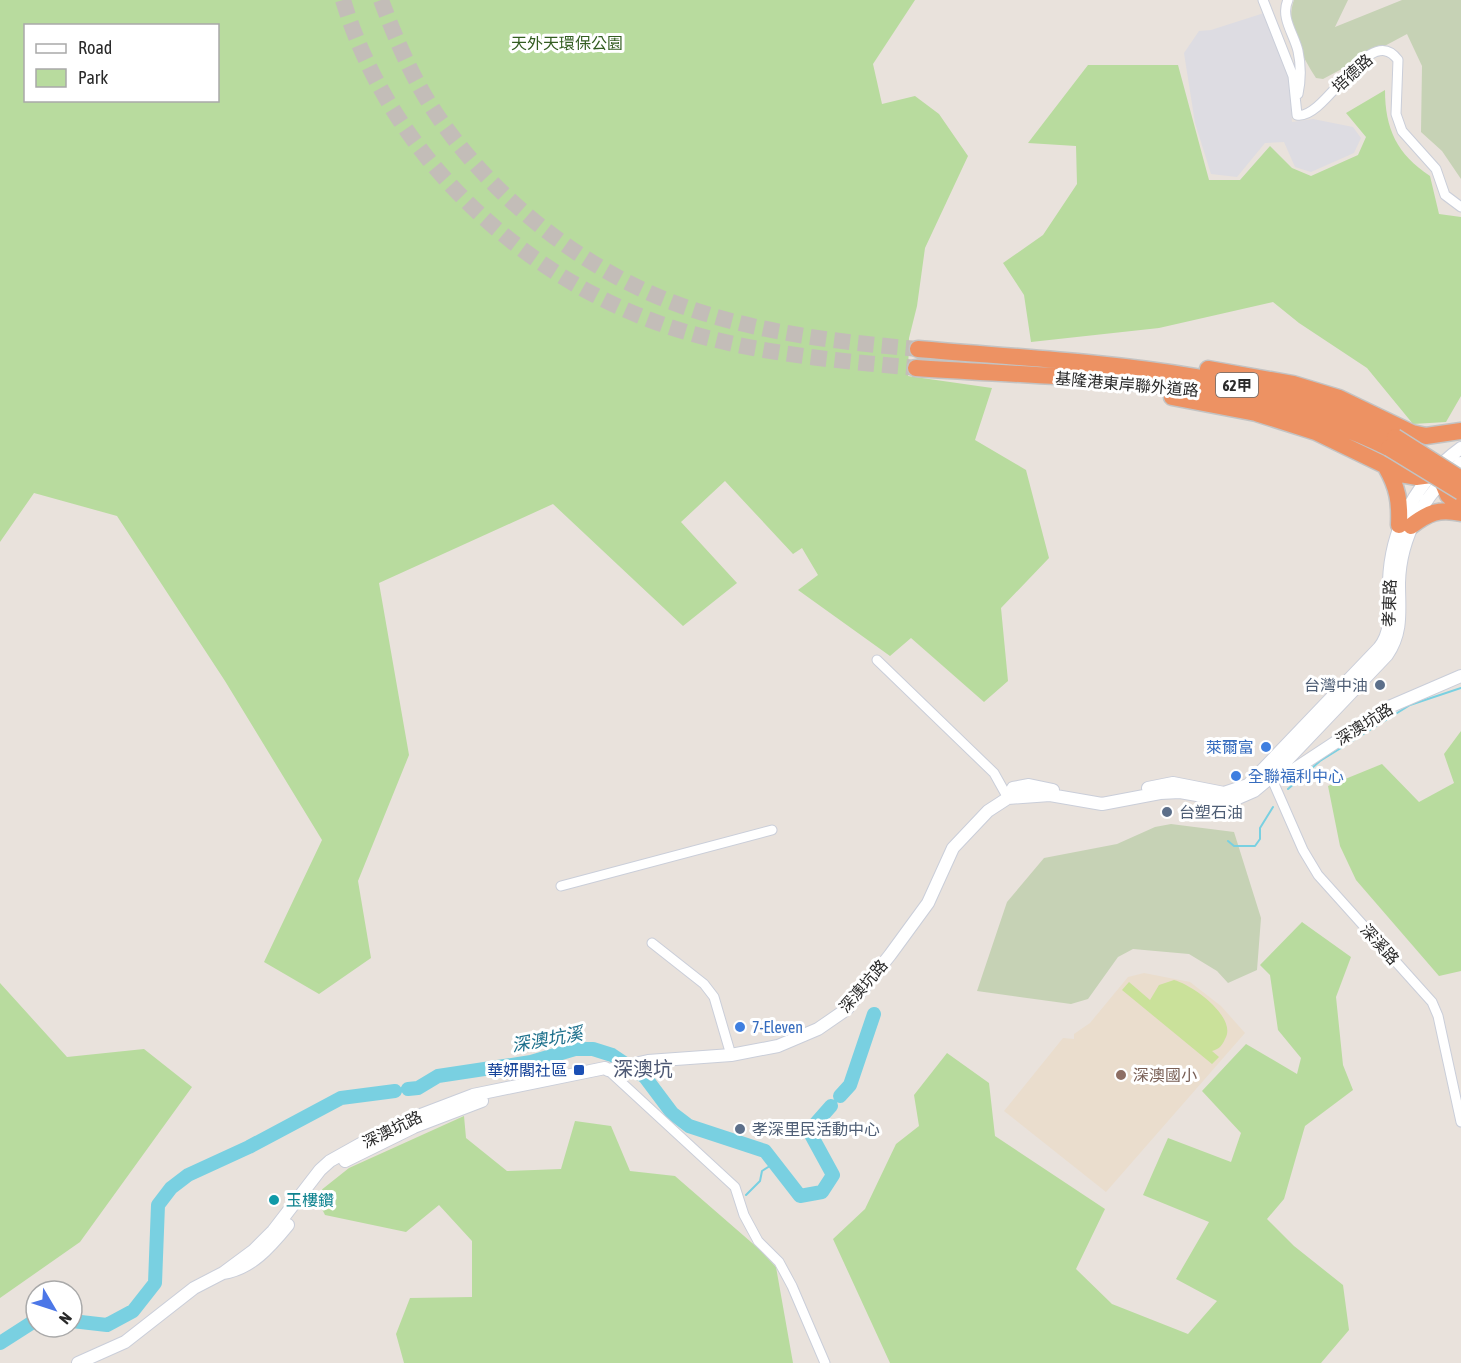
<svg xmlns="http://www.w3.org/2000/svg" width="1461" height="1363" font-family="'Asap Condensed','Noto Sans TC',sans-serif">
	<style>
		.industrial { fill: #dddce2 }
		.education { fill: #eaddcd }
		.green { fill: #b8db9e; fill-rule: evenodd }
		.cemetery { fill: #c6d2b5 }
		.pitch { fill: #cae19a }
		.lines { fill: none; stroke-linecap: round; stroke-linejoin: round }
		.stream { stroke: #79d0e1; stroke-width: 2 }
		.river { stroke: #79d0e1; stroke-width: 14 }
		.highway-tunnel { stroke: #c3bdb8; stroke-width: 16; stroke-dasharray: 16 8; stroke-linecap: butt }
		.street-casing { stroke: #caced9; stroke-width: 11 }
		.secondary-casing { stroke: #caced9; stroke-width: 14 }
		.highway-casing { stroke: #c3c3c3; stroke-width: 19 }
		.street { stroke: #fff; stroke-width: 9 }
		.secondary { stroke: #fff; stroke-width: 12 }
		.highway { stroke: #ed9263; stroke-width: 16 }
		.highway-bridge-casing { stroke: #c3c3c3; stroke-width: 19; stroke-linecap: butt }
		.highway-bridge { stroke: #ed9263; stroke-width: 16 }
		.service-dot { fill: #5c6f8a; stroke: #fff; stroke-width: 2 }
		.shop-dot { fill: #3f7fe0; stroke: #fff; stroke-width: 2 }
		.transit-dot { fill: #1a4fb4; stroke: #fff; stroke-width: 2 }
		.education-dot { fill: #8d6e63; stroke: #fff; stroke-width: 2 }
		.culture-dot { fill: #0f9aa8; stroke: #fff; stroke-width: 2 }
		.labels { text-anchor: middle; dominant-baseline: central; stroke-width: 6; stroke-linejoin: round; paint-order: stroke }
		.shield { fill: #fff; stroke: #696969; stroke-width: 1.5 }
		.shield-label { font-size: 15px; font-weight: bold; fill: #292929 }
		.park-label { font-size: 16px; fill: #335d21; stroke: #fff }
		.street-label { font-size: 16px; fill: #292929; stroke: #fff }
		.service-label { font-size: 16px; fill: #4e5e75; stroke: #fff; text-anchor: start }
		.shop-label { font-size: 16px; fill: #366cbe; stroke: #fff; text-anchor: start }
		.transit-label { font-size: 16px; fill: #164399; stroke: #fff; text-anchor: end }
		.education-label { font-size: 16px; fill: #785e54; stroke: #fff; text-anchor: start }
		.culture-label { font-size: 16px; fill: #0d838f; stroke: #fff; text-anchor: start }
		.water-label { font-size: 18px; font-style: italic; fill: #1b6f8b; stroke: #fff }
		.quarter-label { font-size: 20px; fill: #4e5974; stroke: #fff }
	</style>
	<rect width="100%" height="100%" fill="#e9e2dc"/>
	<path class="industrial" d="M1264 13 1290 76 1292 122 1313 119 1353 127 1361 138 1354 153 1311 172 1295 167 1284 142 1265 143 1237 177 1211 174 1195 123 1184 53 1199 31 1211 30Z"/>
	<path class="education" d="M1144 973 1190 982 1221 1006 1245 1033 1106 1192 1004 1111 1063 1038 1074 1039V1034L1090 1023 1128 977Z"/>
	<path class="green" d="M0 0H915L873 64 882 104 915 96 939 114 968 156 925 248 917 306 909 338 908 376 992 388 975 440 1026 470 1049 558 1001 608 1008 681 984 702 911 638 890 656 798 590 818 575 802 548 793 554 725 481 681 522 737 583 683 626 553 504 379 583 409 755 358 881 371 958 319 994 264 962 322 840 225 681 117 516 34 493 0 542ZM26 26H218V100H26Z
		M1088 65H1178L1209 180H1240L1270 146 1292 168 1311 176 1358 155 1366 137 1346 113 1385 90C1385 129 1397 154 1430 176L1439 214 1461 217V396L1446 422 1413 424 1367 368 1299 323 1273 302 1159 328 1031 342 1024 295 1003 263 1043 235 1077 184 1076 146 1028 143Z
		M1461 731V971L1439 976 1356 880 1340 846 1328 786 1382 764 1419 802 1454 783 1444 754Z
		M1302 922 1351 957 1336 997 1343 1065 1353 1090 1305 1126 1284 1199 1267 1219 1294 1246 1343 1285 1349 1330 1321 1363H890L833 1239 865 1209 896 1144 919 1126 914 1095 947 1053 989 1083 995 1136 1105 1209 1076 1269 1112 1304 1188 1334 1217 1301 1176 1279 1209 1222 1143 1195 1168 1138 1231 1162 1241 1133 1202 1091 1246 1044 1297 1074 1301 1058 1278 1030 1270 975 1260 965Z
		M0 983 67 1057 144 1049 192 1087 80 1242 0 1298Z
		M464 1116 466 1138 507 1171 561 1169 575 1121 611 1126 630 1171 675 1176 759 1249 776 1267 793 1363H404L396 1334 410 1298 472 1297V1241L439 1205 406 1232 325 1215 315 1195 349 1168Z"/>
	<path class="cemetery" d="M1294 0H1348L1335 27 1402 0H1461V179L1442 151 1421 132 1422 66 1407 34 1323 79 1316 78C1303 57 1284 26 1294 0Z
		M1171 824 1234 832 1261 918 1257 970 1228 983 1217 971 1189 954 1133 949 1118 957 1088 999 1071 1004 977 991 1007 902 1044 858 1117 844 1155 827Z"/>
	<path class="pitch" d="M1174 980C1193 985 1238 1018 1225 1039 1222 1046 1219 1049 1212 1051L1219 1057 1212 1064 1122 990 1129 982 1150 1000 1159 985Z"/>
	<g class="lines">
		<path class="stream" d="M1288 789 1320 761 1410 705 1461 688
			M1228 841 1234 846H1255L1260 839V828L1273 807
			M746 1195 760 1181 762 1171 773 1164"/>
		<path class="river" d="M408 1089 418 1088 438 1076 531 1062 575 1049H593L612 1055 645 1077 672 1113 689 1126 765 1151 800 1196 822 1192 833 1175 809 1131 831 1106
			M840 1096 850 1085 874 1014
			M72 1321 107 1325 133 1311 155 1283 158 1205 171 1188 188 1175 249 1147 341 1098 395 1091
			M0 1343 36 1320"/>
		<path class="highway-tunnel" d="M343 0C389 152 517 275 667 326 748 353 831 360 916 368
			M381 0C395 37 410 73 431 106 490 198 588 275 691 309 765 334 841 342 918 349"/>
		<g class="street-casing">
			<path id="street" d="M1263 0 1293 76 1297 115C1326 121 1369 20 1398 60L1396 114 1402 131 1436 169 1445 195 1461 207
				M1288 0C1280 17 1294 34 1298 51 1301 65 1301 80 1298 94
				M877 660 994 773 1008 798
				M1271 777 1303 850 1318 875 1432 1002 1438 1016 1461 1122
				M561 886 772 830
				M652 943 704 984 714 997 731 1055
				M608 1070 735 1187 744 1215 758 1241 779 1262 792 1286 825 1363"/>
		</g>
		<g class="secondary-casing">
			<path id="secondary" d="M1272 776 1387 655C1403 632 1399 610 1399 583 1400 536 1425 493 1461 463
				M1148 788 1173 783 1224 793 1248 785 1379 648C1394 630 1389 604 1389 581 1391 527 1417 480 1461 448
				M1008 798 1013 788 1029 785 1053 790
				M345 1161 414 1127 482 1101
				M223 1273C251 1269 270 1247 288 1225
				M78 1363 125 1342 194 1288 223 1273 254 1250 273 1231 320 1170 330 1161 364 1142 410 1119 473 1095 605 1068 608 1070 648 1061 731 1055 778 1046 818 1029 847 1009 890 955 928 903 953 848 988 811 1008 798 1050 795 1102 804 1160 793 1180 792 1231 801 1254 791 1271 777 1292 771 1389 707 1461 676"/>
		</g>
		<g class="highway-casing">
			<path id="highway" d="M918 349C1078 363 1248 366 1395 437
				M916 368C1075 379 1243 376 1389 448
				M1208 369 1293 384 1339 398 1412 433 1426 436 1461 431
				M1172 397 1256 413 1316 432 1405 475 1416 477 1439 474 1448 495 1461 507
				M1386 467C1398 488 1400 502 1399 525
				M1411 526C1428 513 1439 508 1461 513"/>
		</g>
		<use href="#street" class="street"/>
		<use href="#secondary" class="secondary"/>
		<use href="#highway" class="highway"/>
		<g class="highway-bridge-casing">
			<path id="highway-bridge" d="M1395 437 1461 479
				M1389 448 1461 492"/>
		</g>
		<use href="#highway-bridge" class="highway-bridge"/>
	</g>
	<g class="service-dot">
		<circle cx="1380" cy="685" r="6"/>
		<circle cx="1167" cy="812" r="6"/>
		<circle cx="740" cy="1129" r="6"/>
	</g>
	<g class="shop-dot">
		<circle cx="1266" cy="747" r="6"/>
		<circle cx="1236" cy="776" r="6"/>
		<circle cx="740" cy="1027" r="6"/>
	</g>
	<rect class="transit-dot" x="573" y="1064" width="12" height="12" rx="3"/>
	<circle class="education-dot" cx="1121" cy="1075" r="6"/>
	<circle class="culture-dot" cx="274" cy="1200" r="6"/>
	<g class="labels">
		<rect class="shield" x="1216" y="373" width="42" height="24" rx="4.5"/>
		<g class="shield-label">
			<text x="1237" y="385">62甲</text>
		</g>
		<g class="park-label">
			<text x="567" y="43">天外天環保公園</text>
		</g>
		<g class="street-label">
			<text transform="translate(1352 73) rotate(-42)">培德路</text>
			<text transform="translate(1127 384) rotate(5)">基隆港東岸聯外道路</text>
			<text transform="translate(1389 603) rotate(-88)">孝東路</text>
			<text transform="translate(1364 724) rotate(-32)">深澳坑路</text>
			<text transform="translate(1380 944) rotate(48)">深溪路</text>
			<text transform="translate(863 986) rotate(-49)">深澳坑路</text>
			<text transform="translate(392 1129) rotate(-26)">深澳坑路</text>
		</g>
		<g class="service-label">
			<text x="1368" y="685" text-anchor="end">台灣中油</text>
			<text x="1179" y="812">台塑石油</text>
			<text x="752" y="1129">孝深里民活動中心</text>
		</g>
		<g class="shop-label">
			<text x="1254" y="747" text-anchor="end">萊爾富</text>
			<text x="1248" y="776">全聯福利中心</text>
			<text x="752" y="1027">7-Eleven</text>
		</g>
		<g class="transit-label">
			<text x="567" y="1070">華妍閣社區</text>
		</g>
		<g class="education-label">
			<text x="1133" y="1075">深澳國小</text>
		</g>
		<g class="culture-label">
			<text x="286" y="1200">玉樓鑽</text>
		</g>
		<g class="water-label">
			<text transform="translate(547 1039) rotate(-10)">深澳坑溪</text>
		</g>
		<g class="quarter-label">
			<text x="643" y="1068">深澳坑</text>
		</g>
	</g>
	<rect x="24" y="24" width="195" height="78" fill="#ffffff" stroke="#a9a9a9" stroke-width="1.5"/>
	<rect x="36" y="44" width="30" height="9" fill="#ffffff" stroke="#a9a9a9" stroke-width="1.5"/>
	<text x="78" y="54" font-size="18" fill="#292929">Road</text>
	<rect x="36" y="69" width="30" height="18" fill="#b8db9e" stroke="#a9a9a9" stroke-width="1.5"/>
	<text x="78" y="84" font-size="18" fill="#292929">Park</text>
	<g transform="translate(54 1309) rotate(129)"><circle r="28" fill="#ffffff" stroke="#a9a9a9" stroke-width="1.5"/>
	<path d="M0-4.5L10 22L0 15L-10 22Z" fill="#4c77e7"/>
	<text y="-9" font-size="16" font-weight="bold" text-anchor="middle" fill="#292929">N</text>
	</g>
</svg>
